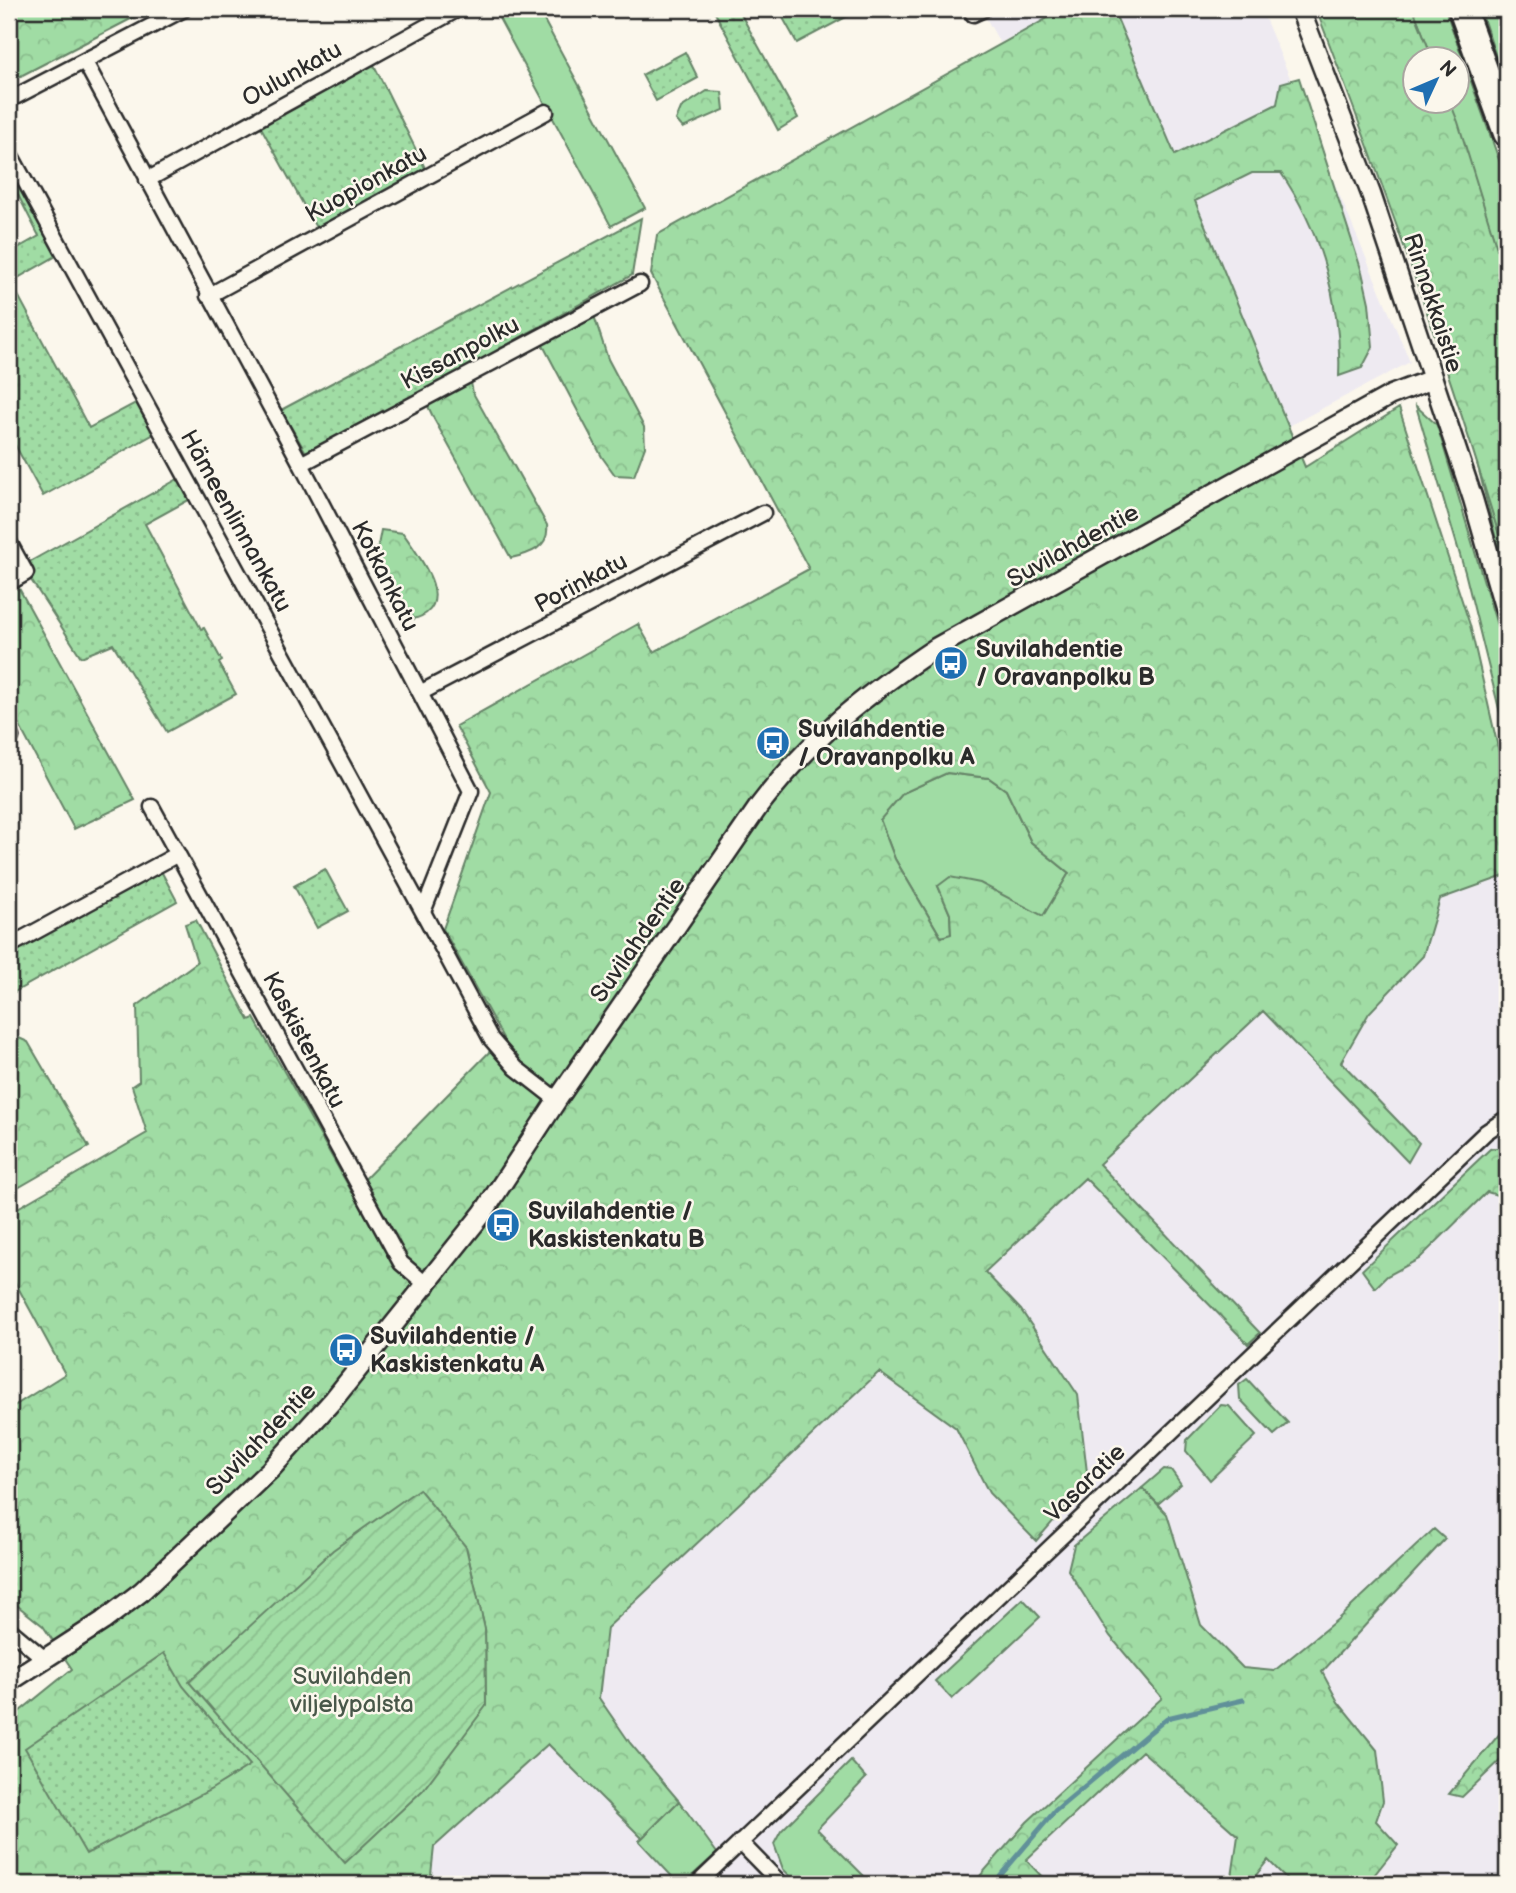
<svg xmlns="http://www.w3.org/2000/svg" width="1516" height="1893" font-family="'Balsamiq Sans',sans-serif">
	<style>
		.built { fill: #eeeaf1 }
		.grass { fill: #a0dca4; stroke: #668468; stroke-width: 2 }
		.forest { fill: url(#forest-crowns); stroke: #668468; stroke-width: 2; fill-rule: evenodd }
		.park { fill: url(#park-dots); stroke: #668468; stroke-width: 2 }
		.garden { fill: url(#garden-furrows); stroke: #668468; stroke-width: 2 }
		.lines { fill: none; stroke-linecap: round; stroke-linejoin: round }
		.stream { stroke: #619099; stroke-width: 5 }
		.minor-casing { stroke: #2b2b2b; stroke-width: 19 }
		.tertiary-casing { stroke: #2b2b2b; stroke-width: 23 }
		.motorway-casing { stroke: #2b2b2b; stroke-width: 32 }
		.minor { stroke: #fbf7ec; stroke-width: 14 }
		.tertiary { stroke: #fbf7ec; stroke-width: 18 }
		.motorway { stroke: #fbf7ec; stroke-width: 26 }
		.labels { text-anchor: middle; dominant-baseline: central; stroke-width: 5; stroke-linejoin: round; paint-order: stroke }
		.street-label { font-size: 24px; fill: #2b2b2b; stroke: #fbf7ec }
		.poi-label { font-size: 24px; font-weight: bold; fill: #2b2b2b; stroke: #fbf7ec; text-anchor: start }
		.park-label { font-size: 24px; fill: #485749; stroke: #fbf7ec }
	</style>
	<defs>
		<pattern id="forest-crowns" width="20" height="18" patternUnits="userSpaceOnUse" patternTransform="scale(1.75)"><rect width="20" height="18" fill="#a0dca4"/><path d="M2 6a3 3 0 1 1 6 0M12 15a3 3 0 1 1 6 0" fill="none" stroke="#8abd8d"/></pattern>
		<pattern id="park-dots" width="8" height="8" patternUnits="userSpaceOnUse" patternTransform="scale(1.75)"><rect width="8" height="8" fill="#a0dca4"/><path d="M2 2h.1M6 6h.1" fill="none" stroke="#8abd8d" stroke-width="1.8" stroke-linecap="round"/></pattern>
		<pattern id="garden-furrows" width="10" height="10" patternUnits="userSpaceOnUse" patternTransform="scale(1.75)"><rect width="10" height="10" fill="#a0dca4"/><path d="M-1 1l2-2M0 10L10 0M9 11l2-2" fill="none" stroke="#8abd8d"/></pattern>
	</defs>
	<rect width="100%" height="100%" fill="#fbf7ec"/>
	<filter id="ink" filterUnits="userSpaceOnUse"><feTurbulence type="fractalNoise" baseFrequency=".0143" numOctaves="2"/><feDisplacementMap in="SourceGraphic" scale="14" xChannelSelector="R" yChannelSelector="G"/><feConvolveMatrix kernelMatrix="1 2 1 2 8 2 1 2 1" color-interpolation-filters="sRGB"/></filter>
	<g filter="url(#ink)">
		<path class="built" d="M981 9H1064L1000 43Z
			M1113 9H1261L1410 362 1289 426Z
			M1507 875V1884H392L599 1698 607 1628 1298 977 1440 899Z"/>
		<path class="grass" d="M494 9H538L645 208 611 226Z
			M1413 9H1445L1507 182V281L1450 102H1456V60L1433 59Z
			M1480 9H1507V89Z
			M1416 406 1437 425 1507 659V741L1465 572Z
			M1469 430 1507 562V583Z
			M947 773 989 778 1006 790 1031 842 1069 873 1043 917 1015 902 938 886 950 914 951 935 941 937 895 859 880 819 903 793Z
			M1247 1379 1288 1423 1274 1435 1240 1399 1239 1385Z
			M1221 1405 1229 1406 1256 1436 1210 1480 1186 1451 1187 1440Z
			M1164 1469 1171 1470 1181 1484 1158 1504 1142 1488Z
			M1023 1599 1040 1617 952 1699 935 1681Z
			M851 1761 866 1778 817 1829 872 1884H798L783 1869 774 1844 781 1831Z
			M679 1801 717 1853 683 1884H679L639 1841Z"/>
		<path class="forest" d="M9 9H150L9 82Z
			M1064 9H1113L1175 155 1277 104 1281 83 1299 78 1362 272 1369 303 1373 347 1362 368 1339 376C1342 306 1321 231 1281 173H1252L1195 201 1305 467 1399 408 1470 625 1507 787V875L1440 899 1423 956 1369 1013 1341 1062 1419 1143 1408 1162 1263 1011 1099 1164 1260 1333 1248 1344 1085 1178 985 1272 1021 1310 1078 1395 1088 1481 1036 1541 989 1493 956 1428 879 1372 607 1628 599 1698 630 1743 679 1801 642 1838 548 1744 434 1847 430 1884H9V1720L72 1669 43 1626 9 1599V1414L11 1408 65 1374 9 1271V1213L147 1133 132 1086 139 1081 137 1006 197 962 185 924 196 920 249 1020 254 1018 352 1192 503 1038 443 929 491 792 456 726 638 624 654 652 809 569 651 274 657 235ZM947 773 989 778 1006 790 1031 842 1069 873 1043 916 980 883 950 877 938 886 950 914 951 934 941 937 895 859 880 820 903 793ZM466 1547 485 1629 486 1706Z
			M1316 9H1413L1433 59 1414 60V102H1450L1458 122 1507 281V562C1452 374 1386 191 1316 9Z
			M707 91 722 92 724 110 683 128 676 120 681 108Z
			M580 272 608 359 644 427 645 447 634 476 615 475 602 457 527 315Z
			M463 342 473 393 547 525C550 548 529 554 511 558L434 419 410 368Z
			M381 530 403 533C419 556 459 606 414 619L376 556Z
			M9 570 135 800 74 829 9 706Z
			M10 1034 28 1042 89 1147 9 1193Z
			M1507 1146V1198L1487 1192 1419 1259 1387 1276 1375 1288 1362 1270 1490 1149Z
			M1142 1488 1167 1514 1201 1625 1243 1668 1274 1671 1338 1619 1434 1529 1445 1539 1322 1672 1338 1702 1377 1750 1383 1801 1376 1821 1398 1845 1367 1884H1287L1286 1878 1268 1860 1249 1884H1231L1238 1836 1142 1751 1026 1860 1049 1884H973L1027 1822 1162 1698 1110 1636 1068 1570 1074 1545Z
			M1507 1725V1754L1462 1797 1449 1794Z"/>
		<path class="park" d="M713 9H738L798 118 778 130Z
			M778 9H861L797 43Z
			M685 52 698 78 656 101 642 75Z
			M370 57 429 176 320 235 257 120Z
			M9 152 63 252 11 282 89 428 143 399 161 430 43 496 9 434V253L39 236 17 193 9 197Z
			M641 218 632 275 308 456 281 410Z
			M185 475 196 496 145 524 201 629 204 628 222 661 219 663 236 694 167 732 113 644 81 657 22 566Z
			M160 869 177 901 9 995V953Z
			M325 869 348 911 317 928 294 886Z
			M164 1653 183 1686 250 1765 210 1790 86 1854 25 1748Z"/>
		<path class="garden" d="M419 1489 466 1547 485 1629 486 1706 423 1790 345 1863 189 1682 333 1550Z"/>
		<g class="lines">
			<path class="stream" d="M993 1884 1055 1811 1167 1718 1243 1700"/>
			<g class="minor-casing">
				<path id="minor" d="M970 9 973 14 984 9
					M85 62 301 464 471 791 423 912 491 1039 516 1068 557 1100
					M9 100 184 9
					M9 152 423 912
					M147 180 458 9
					M208 296 546 112
					M301 464 640 284
					M9 542 26 573 9 583
					M420 693 763 513
					M9 733 11 737 9 739
					M152 807 401 1263 428 1286
					M9 946 178 854
					M9 1629 46 1660
					M740 1842 781 1884
					M697 1884 1486 1132 1507 1118"/>
			</g>
			<g class="tertiary-casing">
				<path id="tertiary" d="M1300 9 1371 194 1473 499 1507 617
					M9 1682 103 1621 141 1592 270 1470 334 1399 483 1213 557 1100 759 806C812 737 865 695 937 647L1391 395 1433 379"/>
			</g>
			<g class="motorway-casing">
				<path id="motorway" d="M1462 9 1507 133"/>
			</g>
			<use href="#minor" class="minor"/>
			<use href="#tertiary" class="tertiary"/>
			<use href="#motorway" class="motorway"/>
		</g>
	</g>
	<defs>
		<g id="bus-disc" transform="scale(1.75)"><circle r="9.5" fill="#1f6fb2" stroke="#fbf7ec"/><path d="M-5-6H5V4H4V6H2V4H-2V6H-4V4H-5ZM-3.5-4V0h7V-4ZM-3.5 1.2v1.5H-2V1.2ZM2 1.2v1.5H3.5V1.2Z" fill="#fff"/></g>
	</defs>
	<g fill-rule="evenodd">
		<use href="#bus-disc" x="951" y="663"/>
		<use href="#bus-disc" x="773" y="743"/>
		<use href="#bus-disc" x="503" y="1225"/>
		<use href="#bus-disc" x="346" y="1350"/>
	</g>
	<g class="labels">
		<g class="street-label">
			<text transform="translate(292 74) rotate(-29)">Oulunkatu</text>
			<text transform="translate(366 184) rotate(-29)">Kuopionkatu</text>
			<text transform="translate(1433 303) rotate(72)">Rinnakkaistie</text>
			<text transform="translate(460 353) rotate(-28)">Kissanpolku</text>
			<text transform="translate(236 521) rotate(61)">Hämeenlinnankatu</text>
			<text transform="translate(1073 546) rotate(-29)">Suvilahdentie</text>
			<text transform="translate(385 576) rotate(63)">Kotkankatu</text>
			<text transform="translate(581 583) rotate(-28)">Porinkatu</text>
			<text transform="translate(638 940) rotate(-55)">Suvilahdentie</text>
			<text transform="translate(304 1040) rotate(62)">Kaskistenkatu</text>
			<text transform="translate(261 1439) rotate(-46)">Suvilahdentie</text>
			<text transform="translate(1085 1483) rotate(-44)">Vasaratie</text>
		</g>
		<g class="poi-label">
			<text x="976" y="649">Suvilahdentie<tspan x="976" dy="28">/ Oravanpolku B</tspan></text>
			<text x="798" y="729">Suvilahdentie<tspan x="798" dy="28">/ Oravanpolku A</tspan></text>
			<text x="528" y="1211">Suvilahdentie /<tspan x="528" dy="28">Kaskistenkatu B</tspan></text>
			<text x="370" y="1336">Suvilahdentie /<tspan x="370" dy="28">Kaskistenkatu A</tspan></text>
		</g>
		<g class="park-label">
			<text x="352" y="1676">Suvilahden<tspan x="352" dy="28">viljelypalsta</tspan></text>
		</g>
	</g>
	<rect width="1516" height="1893" fill="none" stroke="#fbf7ec" stroke-width="35"/>
	<rect x="18" y="18" width="1481" height="1858" fill="none" stroke="#2b2b2b" stroke-width="2.5" filter="url(#ink)"/>
	<g transform="translate(1436 80) rotate(46)"><circle r="33" fill="#fbf7ec" stroke="#a8a59f" stroke-width="2"/>
	<path d="M0-5L12 26L0 18L-12 26Z" fill="#1f6fb2"/>
	<text y="-10" font-size="19" font-weight="bold" text-anchor="middle" fill="#2b2b2b">N</text>
	</g>
</svg>
